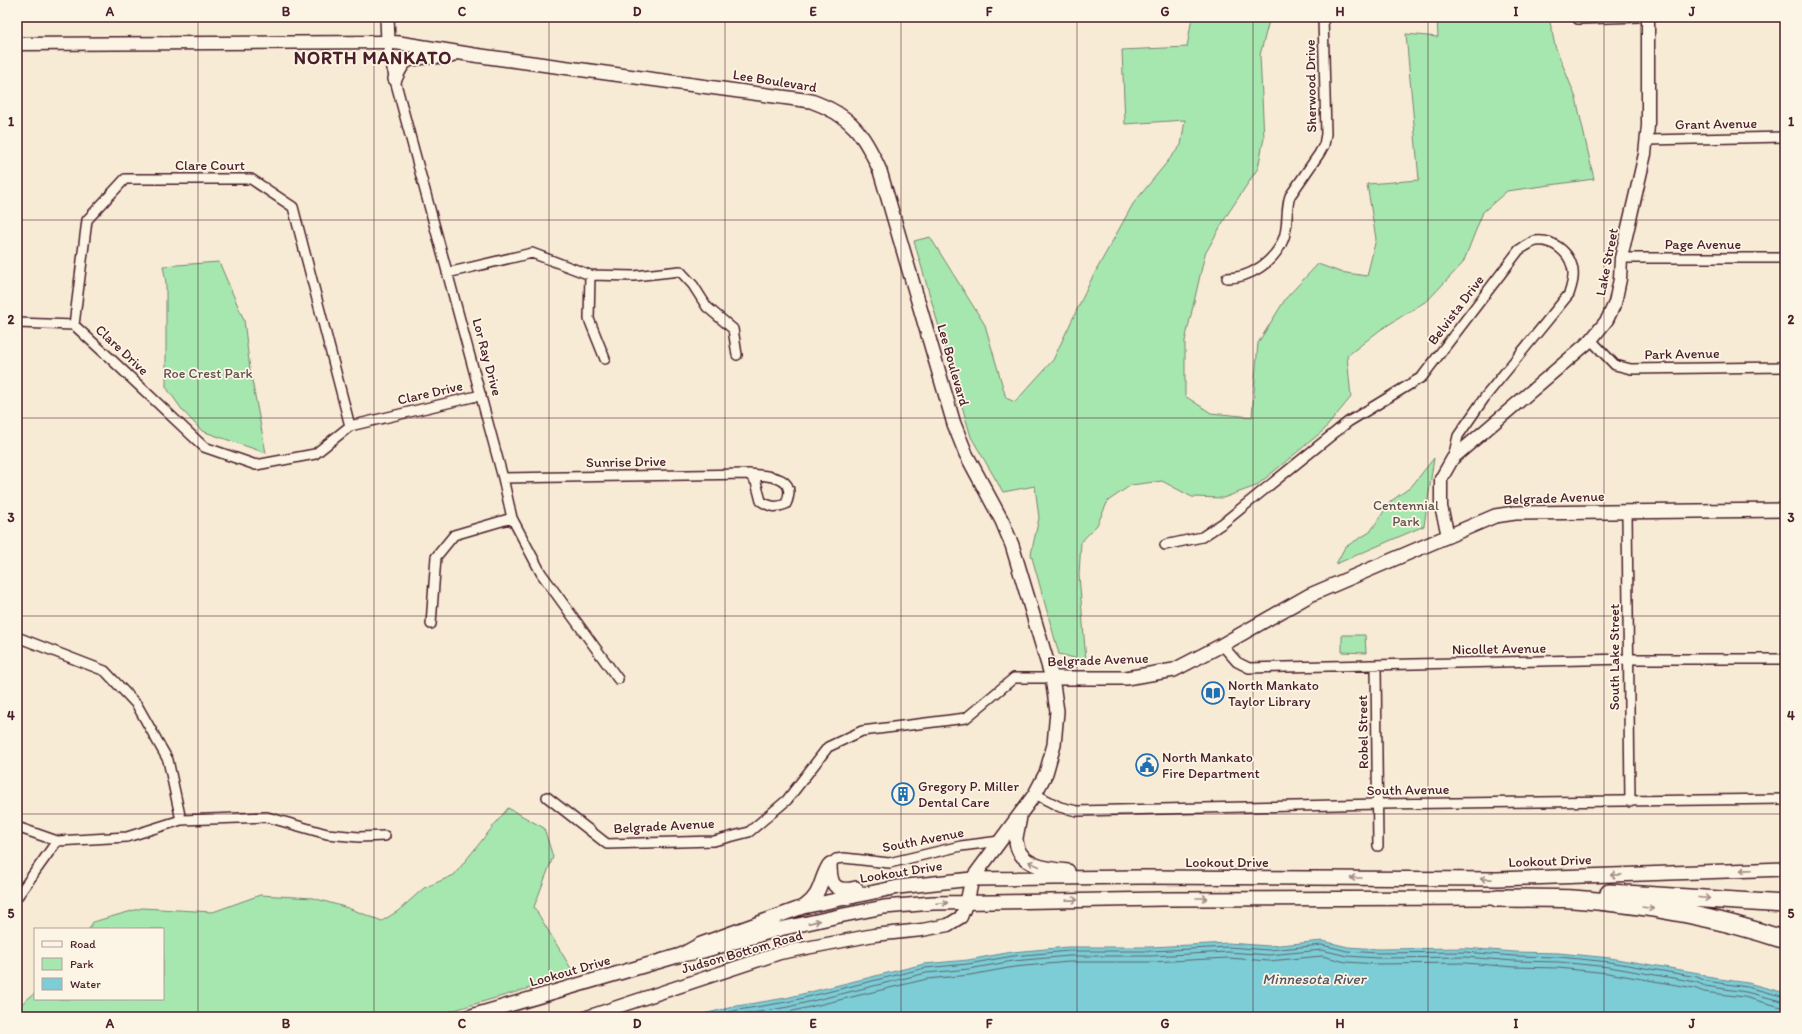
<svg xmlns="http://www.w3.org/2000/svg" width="1802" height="1034" font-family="Itim,sans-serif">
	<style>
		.green { fill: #a6e7b0; stroke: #78836e }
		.water { fill: #7ccdd5; stroke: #688791 }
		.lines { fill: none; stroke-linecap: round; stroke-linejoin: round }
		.shore { stroke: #5e656f; stroke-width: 1 }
		.minor-casing { stroke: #4a1f2b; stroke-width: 12 }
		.tertiary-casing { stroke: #4a1f2b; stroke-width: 15 }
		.secondary-casing { stroke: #4a1f2b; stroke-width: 16 }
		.motorway-casing { stroke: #4a1f2b; stroke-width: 20 }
		.minor { stroke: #fcf5e5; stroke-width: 9 }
		.tertiary { stroke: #fcf5e5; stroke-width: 12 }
		.secondary { stroke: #fcf5e5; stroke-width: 13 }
		.motorway { stroke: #fcf5e5; stroke-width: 17 }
		.oneway { stroke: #a38a88 }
		.grid { fill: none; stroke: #4a1f2b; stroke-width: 1; stroke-opacity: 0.55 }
		.labels { text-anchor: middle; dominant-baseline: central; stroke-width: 3.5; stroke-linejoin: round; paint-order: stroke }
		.street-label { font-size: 14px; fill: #4a1f2b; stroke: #fcf5e5 }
		.park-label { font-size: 14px; fill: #61514c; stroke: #fcf5e5 }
		.poi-label { font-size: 14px; fill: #4a1f2b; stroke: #fcf5e5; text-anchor: start }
		.water-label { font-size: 15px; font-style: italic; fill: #59535e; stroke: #fcf5e5 }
		.district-label { font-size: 18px; font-weight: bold; letter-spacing: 1px; fill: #4a1f2b; stroke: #fcf5e5 }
		.neatline { fill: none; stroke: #4a1f2b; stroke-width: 1.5 }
		.grid-label { font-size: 13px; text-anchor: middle; font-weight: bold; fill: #4a1f2b }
	</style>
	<rect width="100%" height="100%" fill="#f8ebd6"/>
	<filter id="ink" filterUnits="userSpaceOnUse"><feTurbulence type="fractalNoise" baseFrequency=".025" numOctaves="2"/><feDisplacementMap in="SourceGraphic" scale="8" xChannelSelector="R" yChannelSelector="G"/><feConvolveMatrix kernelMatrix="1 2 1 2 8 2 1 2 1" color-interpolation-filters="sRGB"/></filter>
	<g filter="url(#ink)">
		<path class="green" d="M1192 17H1270L1260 55 1264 138 1258 168 1227 215 1205 254 1185 341V396L1211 413 1252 417 1258 343 1286 298 1318 264 1340 272 1367 276 1376 239 1367 184 1419 180 1406 34 1438 37 1437 17H1549L1555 46 1576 98 1594 179 1507 191 1483 212 1463 263 1428 300 1380 330 1347 356 1351 397 1324 430 1256 486 1223 498 1192 497 1162 481 1131 485 1108 501 1097 525 1081 542 1079 575 1086 661 1059 654 1031 554 1039 518 1035 486 1003 492 971 437 914 241 930 237 985 325 1006 398 1015 402 1053 360 1092 278 1133 204 1181 145 1185 120 1125 124 1122 50 1187 47Z
			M219 262 244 320 250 370 266 453 202 431 183 411 166 387V283L163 266Z
			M1434 458 1424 526 1336 564 1345 547 1370 532 1391 501 1411 487Z
			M1342 635H1365L1366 653 1342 652Z
			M508 808 544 828 553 857 534 907 575 975 430 1017H19L20 1005 35 993V999H163V929H89L93 922 142 908 213 912 260 895 313 898 348 908 382 921 398 911 424 888 454 875Z"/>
		<path class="water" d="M1323 941 1348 947 1378 949 1465 948 1515 952 1559 953 1610 958 1699 973 1706 977 1748 983 1785 993V1017H691L737 1006 786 998 924 964 968 960 1012 952 1068 947H1151L1228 943 1269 946Z"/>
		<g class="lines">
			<path class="shore" d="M708 1017 738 1010 787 1002 925 968 968 964 1013 956 1069 951H1151L1228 947 1269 950 1322 945 1347 951 1378 953 1465 952 1514 956 1559 957 1610 962 1697 977 1706 981 1747 987 1785 997
				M729 1017 788 1007 926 973 969 969 1013 961 1069 956H1151L1228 952 1269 955 1322 950 1347 956 1377 958 1465 957 1514 961 1559 962 1609 967 1696 982 1705 986 1746 992 1785 1002
				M761 1017 789 1012 927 979 970 975 1014 967 1069 962H1151L1228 958 1269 961 1322 956 1346 962 1377 964 1465 963 1514 967 1558 968 1608 973 1694 988 1704 992 1744 997 1785 1008"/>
			<g class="minor-casing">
				<path id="minor" d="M1578 19 1638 17
					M388 42 389 58 503 478 512 518 541 573 618 679
					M1647 140 1785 137
					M1621 258H1785
					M447 273 532 253 590 275 634 276 680 271 693 285 707 307 733 329 737 355
					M590 275 589 319 605 359
					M1227 278C1250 278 1274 262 1283 240 1289 227 1285 211 1290 196L1319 154 1324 145 1326 134 1323 17
					M17 323 74 325 112 360 204 447 256 465 315 454 350 426 481 395
					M74 325 87 220 125 179H251L293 207 350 426
					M1591 340 1615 365 1631 369 1785 367
					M503 478 749 474 756 482 761 501C770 507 776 508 786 504 798 476 770 476 749 474
					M1627 512 1630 802
					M1165 545 1202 537 1223 523 1348 422 1422 377 1519 250C1524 247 1531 242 1536 241 1552 239 1568 251 1572 266 1575 275 1572 285 1569 294L1485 397 1458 436 1453 458
					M431 624 436 557 454 535 512 518
					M17 637 105 671 137 705 168 760 181 820
					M1222 645 1237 662 1249 668 1628 659H1785
					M1376 666 1378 846
					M1035 794 1060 807 1077 811 1378 804 1785 799
					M547 797 607 844 714 841 749 832 787 800 828 747 862 731 966 718 1014 678H1052
					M17 827 57 841 127 837 181 820 267 817 327 834 359 837 385 836
					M830 864 836 859 844 858 889 863 961 846 1000 841
					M17 897 57 841"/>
			</g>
			<g class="tertiary-casing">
				<path id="tertiary" d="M17 44 388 42
					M1448 535 1441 507V479L1453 458 1591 340 1607 320 1615 303 1620 279 1621 258 1645 154 1648 126V17
					M587 1017 780 953 874 935 922 930 948 925 961 917 967 902"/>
			</g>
			<g class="secondary-casing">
				<path id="secondary" d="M387 17 388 42 399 43 474 55 811 101C851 115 864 134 880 171L954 424 966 454 1002 521 1012 545 1052 678 1057 711 1054 745 1046 773 1035 794 972 879 967 902
					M395 79C398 73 401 64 407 61 416 56 439 57 451 56
					M1052 678H1126L1174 670 1222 645 1310 595 1495 516 1515 513 1785 510
					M1020 816C1019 824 1017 831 1016 838 1016 866 1047 869 1068 871
					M830 864C830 884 834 893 856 888
					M805 906C822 894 819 881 829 865
					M681 955 701 944 803 907 898 887 972 879 1141 877 1498 879 1785 869
					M468 1017 681 955 703 951 780 929 839 916 884 907 933 903 1162 899 1497 898"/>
			</g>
			<g class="motorway-casing">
				<path id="motorway" d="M1609 893 1785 904
					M1497 898C1523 898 1548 898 1573 899 1645 904 1717 917 1785 940"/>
			</g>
			<use href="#minor" class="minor"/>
			<use href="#tertiary" class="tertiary"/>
			<use href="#secondary" class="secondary"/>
			<use href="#motorway" class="motorway"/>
		</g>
		<defs><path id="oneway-shaft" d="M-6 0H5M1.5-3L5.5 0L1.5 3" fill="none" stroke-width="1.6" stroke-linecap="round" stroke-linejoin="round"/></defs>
		<g class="oneway">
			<use href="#oneway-shaft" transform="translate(1034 864) rotate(-156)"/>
			<use href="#oneway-shaft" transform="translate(1746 870) rotate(178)"/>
			<use href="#oneway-shaft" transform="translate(1616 875) rotate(178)"/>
			<use href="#oneway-shaft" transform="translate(1356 878) rotate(180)"/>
			<use href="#oneway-shaft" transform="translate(1486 879) rotate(-179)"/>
			<use href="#oneway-shaft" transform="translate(1202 898)"/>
			<use href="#oneway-shaft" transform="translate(1704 898) rotate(5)"/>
			<use href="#oneway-shaft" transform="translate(1072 900) rotate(-1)"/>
			<use href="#oneway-shaft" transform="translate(942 903) rotate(-3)"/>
			<use href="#oneway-shaft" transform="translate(1648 908) rotate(9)"/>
			<use href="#oneway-shaft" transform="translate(814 922) rotate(-13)"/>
		</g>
	</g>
	<path class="grid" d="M198 17V1017M374 17V1017M549 17V1017M725 17V1017M901 17V1017M1077 17V1017M1253 17V1017M1428 17V1017M1604 17V1017M17 220H1785M17 418H1785M17 616H1785M17 814H1785"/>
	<defs>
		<g id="library-ring" transform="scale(1.15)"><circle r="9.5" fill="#fcf5e5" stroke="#1f6fb2" stroke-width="1.5"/><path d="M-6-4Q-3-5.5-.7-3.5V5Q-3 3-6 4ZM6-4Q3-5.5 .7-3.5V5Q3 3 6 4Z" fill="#1f6fb2"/></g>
		<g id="civic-ring" transform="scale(1.15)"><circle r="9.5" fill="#fcf5e5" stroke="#1f6fb2" stroke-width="1.5"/><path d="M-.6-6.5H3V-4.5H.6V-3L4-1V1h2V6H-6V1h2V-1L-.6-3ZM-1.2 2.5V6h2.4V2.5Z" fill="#1f6fb2"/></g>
		<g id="building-ring" transform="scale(1.15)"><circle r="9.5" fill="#fcf5e5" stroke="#1f6fb2" stroke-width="1.5"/><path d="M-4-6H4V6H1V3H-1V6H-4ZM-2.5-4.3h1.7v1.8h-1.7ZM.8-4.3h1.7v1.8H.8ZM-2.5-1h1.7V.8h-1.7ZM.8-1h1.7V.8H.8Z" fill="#1f6fb2"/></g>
	</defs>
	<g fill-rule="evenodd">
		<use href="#library-ring" x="1213" y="693"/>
		<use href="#civic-ring" x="1147" y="765"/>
		<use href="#building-ring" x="903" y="794"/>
	</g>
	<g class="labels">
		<g class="street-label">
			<text transform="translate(775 81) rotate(9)">Lee Boulevard</text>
			<text transform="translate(1311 86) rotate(-91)">Sherwood Drive</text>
			<text transform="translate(1716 124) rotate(-1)">Grant Avenue</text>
			<text x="210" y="165">Clare Court</text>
			<text x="1703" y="244">Page Avenue</text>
			<text transform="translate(1607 262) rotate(-79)">Lake Street</text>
			<text transform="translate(1456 310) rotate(-53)">Belvista Drive</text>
			<text transform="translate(122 350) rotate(43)">Clare Drive</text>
			<text transform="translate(1682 354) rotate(-1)">Park Avenue</text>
			<text transform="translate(487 357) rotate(75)">Lor Ray Drive</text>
			<text transform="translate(953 365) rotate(74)">Lee Boulevard</text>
			<text transform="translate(430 393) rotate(-13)">Clare Drive</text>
			<text transform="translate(626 462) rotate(-1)">Sunrise Drive</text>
			<text transform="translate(1554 498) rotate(-2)">Belgrade Avenue</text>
			<text transform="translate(1499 649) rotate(-1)">Nicollet Avenue</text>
			<text transform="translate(1614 657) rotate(-90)">South Lake Street</text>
			<text transform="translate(1098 660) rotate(-2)">Belgrade Avenue</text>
			<text transform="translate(1363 732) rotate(-91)">Robel Street</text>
			<text transform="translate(1408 790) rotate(-1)">South Avenue</text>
			<text transform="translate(664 826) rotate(-3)">Belgrade Avenue</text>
			<text transform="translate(923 840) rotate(-11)">South Avenue</text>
			<text transform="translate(1550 861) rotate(-2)">Lookout Drive</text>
			<text x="1227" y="862">Lookout Drive</text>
			<text transform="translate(901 872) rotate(-9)">Lookout Drive</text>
			<text transform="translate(742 952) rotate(-16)">Judson Bottom Road</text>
			<text transform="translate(570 971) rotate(-16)">Lookout Drive</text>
		</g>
		<g class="park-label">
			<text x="208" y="373">Roe Crest Park</text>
			<text x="1406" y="505">Centennial<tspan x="1406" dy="16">Park</tspan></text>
		</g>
		<g class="poi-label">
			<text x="1228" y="685">North Mankato<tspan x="1228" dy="16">Taylor Library</tspan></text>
			<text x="1162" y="757">North Mankato<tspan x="1162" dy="16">Fire Department</tspan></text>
			<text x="918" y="786">Gregory P. Miller<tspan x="918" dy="16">Dental Care</tspan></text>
		</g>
		<g class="water-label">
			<text x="1314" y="979">Minnesota River</text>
		</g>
		<g class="district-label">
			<text x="373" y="58">NORTH MANKATO</text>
		</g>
	</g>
	<rect width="1802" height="1034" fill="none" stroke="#fcf5e5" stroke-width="44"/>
	<rect x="34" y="928" width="130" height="72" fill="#fcf5e5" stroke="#b59f9b"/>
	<rect x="42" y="941" width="20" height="6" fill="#fcf5e5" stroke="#b59f9b"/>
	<text x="70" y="948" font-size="12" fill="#4a1f2b">Road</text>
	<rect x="42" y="958" width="20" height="12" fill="#a6e7b0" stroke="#b59f9b"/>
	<text x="70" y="968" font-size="12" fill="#4a1f2b">Park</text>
	<rect x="42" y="978" width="20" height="12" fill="#7ccdd5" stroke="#b59f9b"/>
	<text x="70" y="988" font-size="12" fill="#4a1f2b">Water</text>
	<rect x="22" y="22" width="1758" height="990" class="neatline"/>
	<g class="grid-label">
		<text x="110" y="16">A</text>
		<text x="286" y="16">B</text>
		<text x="462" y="16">C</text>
		<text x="637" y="16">D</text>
		<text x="813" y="16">E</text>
		<text x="989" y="16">F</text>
		<text x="1165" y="16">G</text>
		<text x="1340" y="16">H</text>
		<text x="1516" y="16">I</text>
		<text x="1692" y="16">J</text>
		<text x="11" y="126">1</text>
		<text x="1791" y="126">1</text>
		<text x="11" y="324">2</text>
		<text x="1791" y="324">2</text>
		<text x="11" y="522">3</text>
		<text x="1791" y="522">3</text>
		<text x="11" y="720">4</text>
		<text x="1791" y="720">4</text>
		<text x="11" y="918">5</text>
		<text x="1791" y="918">5</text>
		<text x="110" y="1028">A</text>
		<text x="286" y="1028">B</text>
		<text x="462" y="1028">C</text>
		<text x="637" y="1028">D</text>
		<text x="813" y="1028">E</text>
		<text x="989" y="1028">F</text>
		<text x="1165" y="1028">G</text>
		<text x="1340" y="1028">H</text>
		<text x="1516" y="1028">I</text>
		<text x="1692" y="1028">J</text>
	</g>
</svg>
